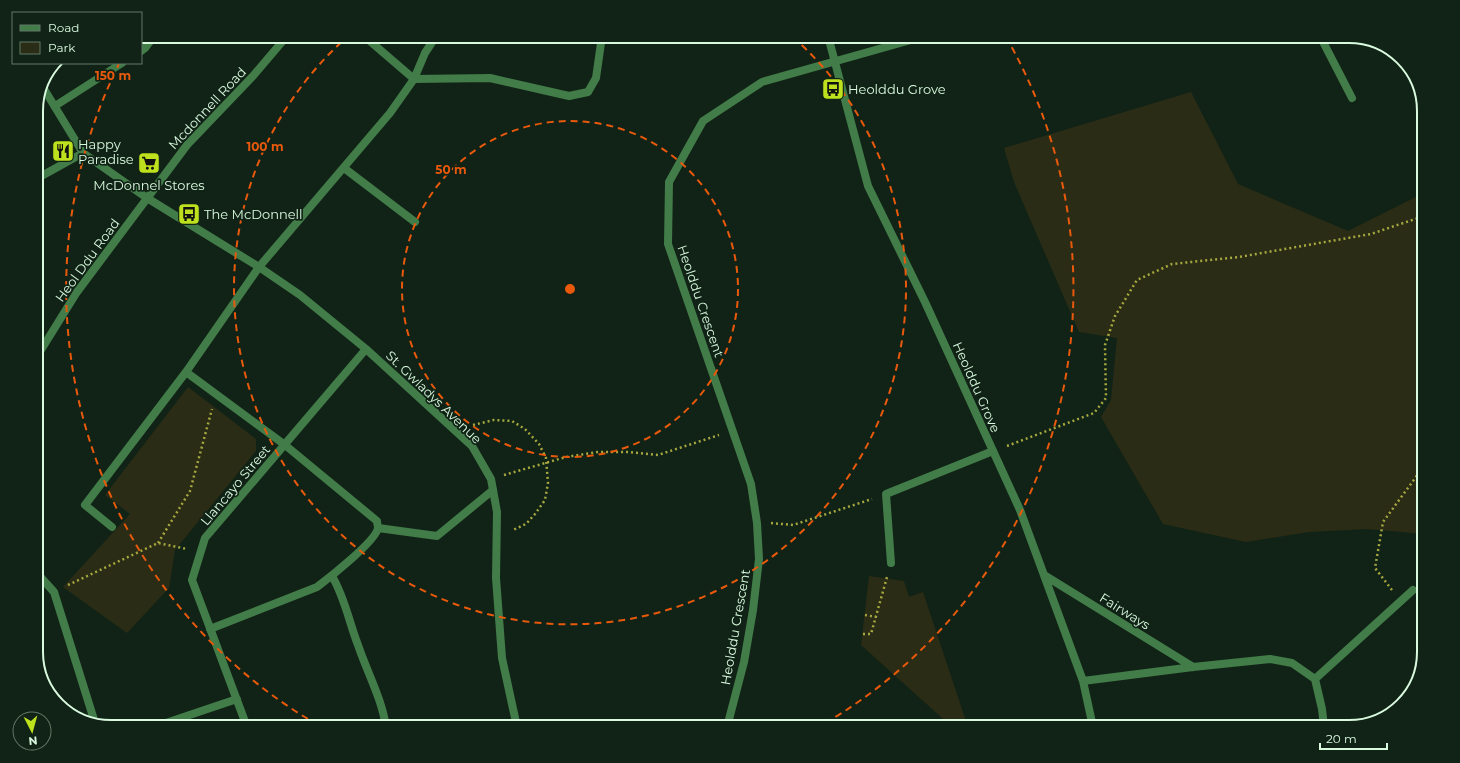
<svg xmlns="http://www.w3.org/2000/svg" width="1460" height="763" font-family="Montserrat,sans-serif">
	<style>
		.green { fill: #2b2c15 }
		.lines { fill: none; stroke-linecap: round; stroke-linejoin: round }
		.path { stroke: #a6a83f; stroke-width: 2.5; stroke-dasharray: 2 3; stroke-linecap: butt }
		.service { stroke: #427c49; stroke-width: 8 }
		.minor { stroke: #427c49; stroke-width: 8 }
		.tertiary { stroke: #427c49; stroke-width: 8 }
		.ring { fill: none; stroke: #e8590c; stroke-width: 2; stroke-dasharray: 7 5 }
		.labels { text-anchor: middle; dominant-baseline: central; stroke-width: 3.5; stroke-linejoin: round; paint-order: stroke }
		.poi-label { font-size: 13px; fill: #d9fadf; stroke: #112316; text-anchor: start }
		.street-label { font-size: 13px; fill: #d9fadf; stroke: #112316 }
		.rim { fill: none; stroke: #d9fadf; stroke-width: 2 }
		.centre { fill: #e8590c; stroke: #112316; stroke-width: 2 }
		.ring-label { font-size: 12px; text-anchor: middle; font-weight: bold; fill: #e8590c; stroke: #112316; stroke-width: 3.5; stroke-linejoin: round; paint-order: stroke }
	</style>
	<rect width="100%" height="100%" fill="#112316"/>
	<path class="green" d="M1191 92 1238 184 1348 231 1424 193V534L1366 529 1309 532 1246 542 1163 524 1101 417 1111 400 1117 338 1079 332 1014 182 1004 148Z
		M188 387 256 439V451L175 550 169 588 127 633 63 587 130 514 105 495Z
		M869 576 904 581 909 597 923 592 968 727H952L861 645Z"/>
	<g class="lines">
		<path class="path" d="M473 425 494 420 512 421 525 429 539 444 546 458 548 483 545 500 535 514 526 524 513 530
			M1007 446 1094 413 1106 398 1105 345 1115 316 1137 280 1172 264 1239 257 1371 234 1424 216
			M504 475 566 457 598 452H628L658 455 719 435
			M771 523 793 525 872 499
			M158 543 190 491 212 409
			M68 585 158 543 187 549
			M1392 590 1375 568 1383 522 1424 466
			M865 615 876 617
			M863 634H871L887 577"/>
		<path class="service" d="M141 51 145 48 154 36
			M414 79 490 78 569 96 588 92 596 78 602 36
			M55 106 122 63
			M344 168 415 222
			M36 179 83 153
			M186 372 285 445 377 521C377 523 378 526 378 528 376 541 329 578 317 587L210 629
			M112 527 85 505 186 372 259 267 390 113 414 79 425 53 436 36
			M378 528 437 536 493 490
			M891 563 886 494 993 451
			M36 572 54 592 95 723
			M332 576C345 598 349 622 358 645 367 672 382 699 386 727"/>
		<path class="minor" d="M364 36 414 79
			M828 36 868 186 925 302 1020 510 1083 681 1093 727
			M1320 36 1352 98
			M44 89 83 153 147 198 259 267 300 295 366 349 472 446 491 479 497 512 496 578 502 658 517 727
			M1044 575 1193 667
			M1315 679 1413 590
			M1083 681 1193 667 1270 659 1292 663 1315 679 1322 709 1324 727
			M154 727 237 699
			M247 727 192 580 205 538 366 349
			M727 727 744 662 753 610 759 559 757 523 751 484 668 244 669 182 703 121 762 82 925 36"/>
		<path class="tertiary" d="M36 358 77 292 187 145 253 76 287 36"/>
	</g>
	<g class="ring">
		<circle cx="570" cy="289" r="168"/>
		<path d="M793 37A336 336 0 1 1 347 37"/>
		<path d="M318 725A504 504 0 0 1 119 64M1006 37A504 504 0 0 1 822 725"/>
	</g>
	<defs>
		<g id="bus-square" transform="scale(1.15)"><rect x="-9" y="-9" width="18" height="18" rx="4" fill="#bee11d" stroke="#112316"/><path d="M-5-6H5V4H4V6H2V4H-2V6H-4V4H-5ZM-3.5-4V0h7V-4ZM-3.5 1.2v1.5H-2V1.2ZM2 1.2v1.5H3.5V1.2Z" fill="#111"/></g>
		<g id="restaurant-square" transform="scale(1.15)"><rect x="-9" y="-9" width="18" height="18" rx="4" fill="#bee11d" stroke="#112316"/><path d="M-5-6h1v4h1v-4h1v4h1v-4h1v5L-1.5 .5V6h-2V.5L-5-1ZM5-6V6H3V1.5H1.5Q1.5-4 5-6Z" fill="#111"/></g>
		<g id="supermarket-square" transform="scale(1.15)"><rect x="-9" y="-9" width="18" height="18" rx="4" fill="#bee11d" stroke="#112316"/><path d="M-6-5.5h2.5l.6 2H6L4.5 2H-2.5L-4.4-4H-6ZM-1.5 3.2a1.3 1.3 0 1 0 .1 0ZM3 3.2a1.3 1.3 0 1 0 .1 0Z" fill="#111"/></g>
	</defs>
	<g fill-rule="evenodd">
		<use href="#bus-square" x="833" y="89"/>
		<use href="#restaurant-square" x="63" y="151"/>
		<use href="#supermarket-square" x="149" y="163"/>
		<use href="#bus-square" x="189" y="214"/>
	</g>
	<g class="labels">
		<g class="poi-label">
			<text x="848" y="89">Heolddu Grove</text>
			<text x="78" y="144">Happy<tspan x="78" dy="15">Paradise</tspan></text>
			<text x="149" y="185" text-anchor="middle">McDonnel Stores</text>
			<text x="204" y="214">The McDonnell</text>
		</g>
		<g class="street-label">
			<text transform="translate(207 108) rotate(-47)">Mcdonnell Road</text>
			<text transform="translate(87 260) rotate(-54)">Heol Ddu Road</text>
			<text transform="translate(701 301) rotate(71)">Heolddu Crescent</text>
			<text transform="translate(977 387) rotate(66)">Heolddu Grove</text>
			<text transform="translate(434 397) rotate(44)">St. Gwladys Avenue</text>
			<text transform="translate(235 485) rotate(-50)">Llancayo Street</text>
			<text transform="translate(1125 611) rotate(32)">Fairways</text>
			<text transform="translate(735 627) rotate(-80)">Heolddu Crescent</text>
		</g>
	</g>
	<path d="M0 0H1460V763H0ZM111 43H1349A68 68 0 0 1 1417 111V652A68 68 0 0 1 1349 720H111A68 68 0 0 1 43 652V111A68 68 0 0 1 111 43Z" fill="#112316" fill-rule="evenodd"/>
	<path class="rim" d="M111 43H1349A68 68 0 0 1 1417 111V652A68 68 0 0 1 1349 720H111A68 68 0 0 1 43 652V111A68 68 0 0 1 111 43Z"/>
	<circle cx="570" cy="289" r="6" class="centre"/>
	<g class="ring-label">
		<text x="113" y="80">150 m</text>
		<text x="265" y="151">100 m</text>
		<text x="451" y="174">50 m</text>
	</g>
	<rect x="12" y="12" width="130" height="52" fill="#112316" stroke="#617966"/>
	<rect x="20" y="25" width="20" height="6" fill="#427c49" stroke="#617966"/>
	<text x="48" y="32" font-size="12" fill="#d9fadf">Road</text>
	<rect x="20" y="42" width="20" height="12" fill="#2b2c15" stroke="#617966"/>
	<text x="48" y="52" font-size="12" fill="#d9fadf">Park</text>
	<g transform="translate(32 731) rotate(174)"><circle r="19" fill="#112316" stroke="#617966"/>
	<path d="M0-3L7 15L0 10L-7 15Z" fill="#bee11d"/>
	<text y="-6" font-size="11" font-weight="bold" text-anchor="middle" fill="#d9fadf">N</text>
	</g>
	<path d="M1320 743v6h67v-6" fill="none" stroke="#d9fadf" stroke-width="2"/>
	<text x="1326" y="743" font-size="12" fill="#d9fadf" stroke="#112316" stroke-width="3" paint-order="stroke">20 m</text>
</svg>
